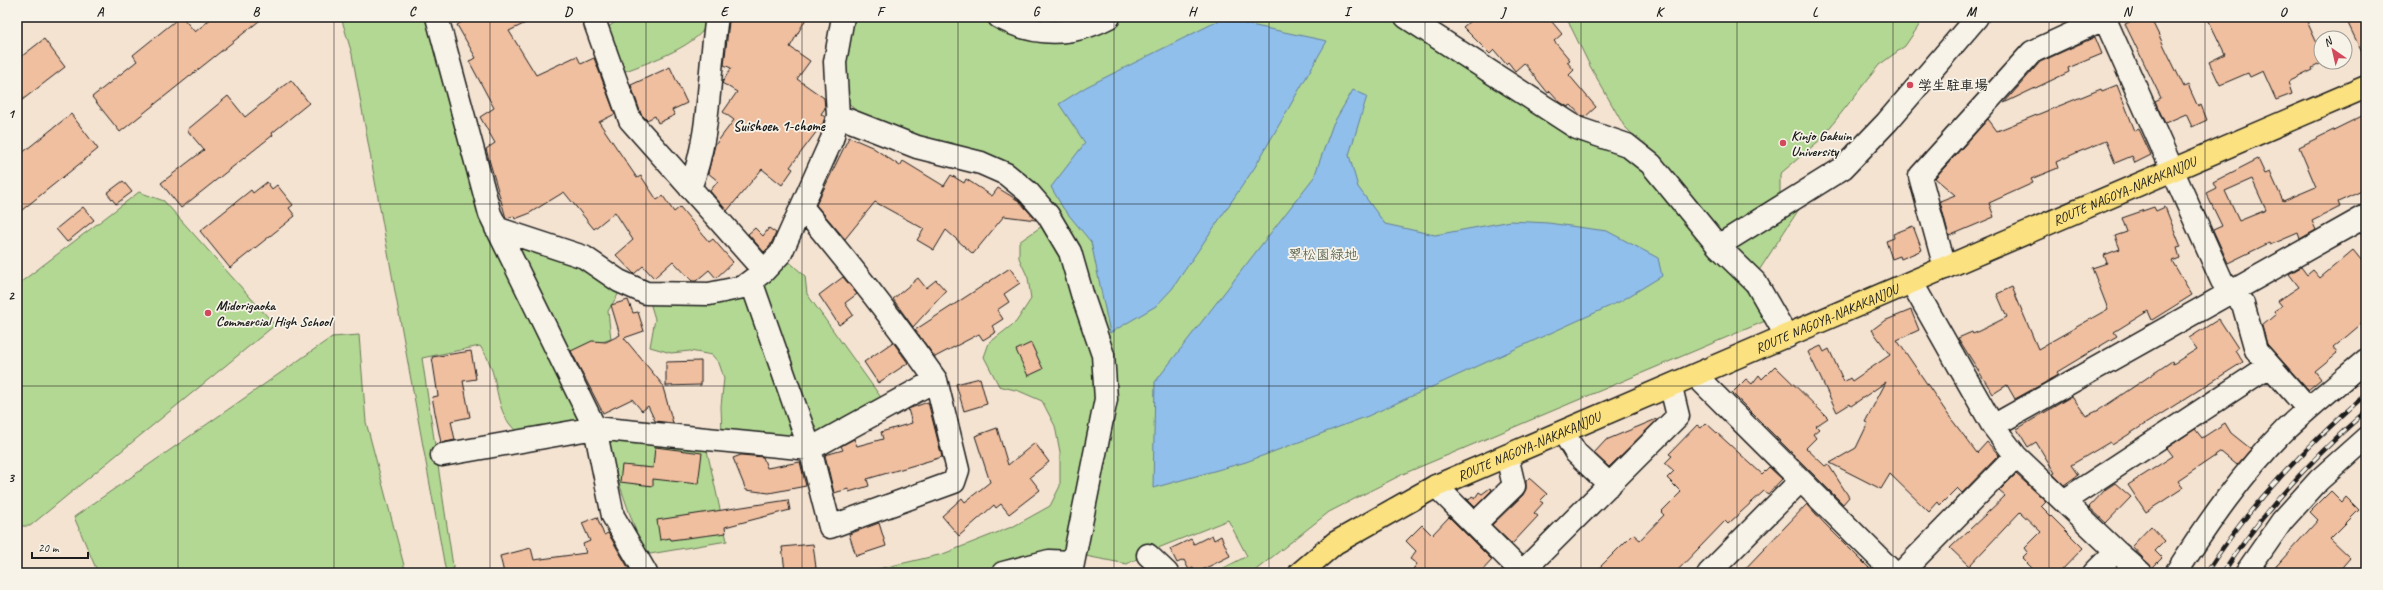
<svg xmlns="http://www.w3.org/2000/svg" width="2383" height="590" font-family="Caveat,'Klee One',sans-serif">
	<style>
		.green { fill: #b3d893; stroke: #687a58 }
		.water { fill: #90bfeb; stroke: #627e98 }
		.building { fill: #f0bfa0; stroke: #1c1c1c; fill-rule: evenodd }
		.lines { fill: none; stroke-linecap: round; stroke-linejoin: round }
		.minor-casing { stroke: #1c1c1c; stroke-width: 25 }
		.major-casing { stroke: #1c1c1c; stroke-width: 25 }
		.minor { stroke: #f7f3e8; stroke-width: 22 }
		.major { stroke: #fbe180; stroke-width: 22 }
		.rail-casing { stroke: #1c1c1c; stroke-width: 4.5 }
		.rail { stroke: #f7f3e8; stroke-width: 3; stroke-dasharray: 9; stroke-linecap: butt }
		.grid { fill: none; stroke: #1c1c1c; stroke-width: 1; stroke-opacity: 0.55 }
		.poi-dot { fill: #d1495b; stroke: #f7f3e8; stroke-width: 1.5 }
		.labels { text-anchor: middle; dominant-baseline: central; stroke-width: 3.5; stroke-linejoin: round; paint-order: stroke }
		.poi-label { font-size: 14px; font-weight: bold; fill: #1c1c1c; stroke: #f7f3e8; text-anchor: start }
		.street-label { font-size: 14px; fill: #1c1c1c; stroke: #f7f3e8 }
		.park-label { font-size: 14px; fill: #495440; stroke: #f7f3e8 }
		.neighbourhood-label { font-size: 15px; font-weight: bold; fill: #1c1c1c; stroke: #f7f3e8 }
		.neatline { fill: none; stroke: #1c1c1c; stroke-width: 1.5 }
		.grid-label { font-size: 13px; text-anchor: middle; font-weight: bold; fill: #1c1c1c }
	</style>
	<rect width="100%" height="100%" fill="#f5e3d2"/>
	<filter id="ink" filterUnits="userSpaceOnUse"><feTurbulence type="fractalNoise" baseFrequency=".025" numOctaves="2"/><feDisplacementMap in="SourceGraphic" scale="8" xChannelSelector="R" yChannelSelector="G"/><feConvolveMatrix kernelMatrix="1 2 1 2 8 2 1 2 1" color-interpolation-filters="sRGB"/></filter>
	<g filter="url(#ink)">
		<path class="green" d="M341 17H432L440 43 443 82 481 216 582 424 520 434C495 416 500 388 489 362 487 356 483 351 480 346L422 358 454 573H446L352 54Z
			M622 17H710C705 45 646 63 623 72L607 28Z
			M850 17H1388L1569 133 1624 154 1643 167 1770 319 1403 474 1329 512 1252 573H1214L1247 556 1228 520 1153 550 1127 564 1080 555 1112 399 1054 213 922 138 855 110 842 95Z
			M1566 17H1917L1920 24 1905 46 1879 65 1820 140 1780 174V193L1801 206 1758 272 1660 161 1624 126 1590 66Z
			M139 192 164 201 275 325 30 526H17V285Z
			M1045 224 1063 255 1095 356 1100 400 1068 557 993 573H861L943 554 1014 526 1050 506 1060 486V452L1055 426 1042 401 1019 391 999 386 984 357 989 343 1016 322 1031 299 1028 278 1019 258V242Z
			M520 244 575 262 619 293 608 311 611 339 567 354 513 248Z
			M785 258 805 276 807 294 885 403 816 441 761 281Z
			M745 291 805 444 722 434 721 406 724 378 719 363 712 355 690 351 671 353 650 347 655 319 649 299Z
			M359 335 366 422 406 573H98L74 517 332 337Z
			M614 434 706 446 727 541 650 554 640 543 606 446Z"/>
		<path class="water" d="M1222 19 1327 41 1255 167 1172 289 1156 306 1110 333 1091 242 1063 208 1051 187 1085 143 1059 104 1086 87Z
			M1353 90 1367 96 1349 155 1358 187 1385 224 1435 235 1511 221 1548 223 1607 231 1658 258 1662 276 1621 301 1368 416 1246 462 1153 488 1155 382 1314 177 1333 124Z"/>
		<path class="building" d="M180 17H182L195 32 213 17H264L120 132 92 97 137 61 133 55Z
			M470 17H538L509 31 536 75 577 56 581 64 594 58 615 114 599 122 622 156 637 178 641 176 657 200 663 196 674 212 680 207 709 242 713 239 733 262 716 278 709 270 696 281H692L673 261 654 278 643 266 634 274 616 255 633 240 615 212 594 229 564 192 528 214 515 219 514 216 506 218 486 149 495 143 480 117 494 108 469 61 476 58 457 25Z
			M732 17H807L790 47 810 61 797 79 824 98 825 108 821 114 825 117 823 123 790 167 793 169 782 185 762 169 727 211 710 191 718 181 708 173 715 145 734 120 723 112 737 92 722 83 731 68 724 65 729 22Z
			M1475 17H1548L1562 34 1554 41 1570 60 1567 62 1574 70 1569 75 1596 107 1585 117H1582L1571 105 1568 107 1560 102 1550 91 1548 93 1524 63 1515 71 1508 62 1506 64 1494 50 1490 54 1463 27Z
			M2140 17H2150L2184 87 2188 85 2198 107 2201 105 2207 120 2192 127 2186 114 2165 123 2155 101 2161 98 2125 24Z
			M2207 17H2305L2321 52V62H2324L2312 68 2313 70 2288 82 2292 94 2276 100 2263 71 2250 77 2248 73 2220 85 2209 62 2225 54Z
			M2345 17H2366V61Z
			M2095 37 2102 54 2068 68 2069 72 2004 103 2040 62Z
			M44 39 65 67 17 104V60Z
			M670 67 687 103 672 110 675 115 658 123 655 116 647 120 641 114 631 85Z
			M291 80 309 103 272 133 273 135 181 208 161 183 204 150 187 130 228 96 245 117Z
			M2117 85 2135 131 2139 129 2151 155 2135 163 2132 156 2115 163 2106 141 2076 153 2056 162 2058 168 2031 179 2033 183 1989 203 1994 217 1949 236 1940 201 1955 195 1935 178 1988 119 1997 131 2101 89 2102 91Z
			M71 114 98 149 17 214V157Z
			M2366 114V189L2338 202 2340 207 2312 221 2316 230 2300 239 2298 233 2270 245 2269 243 2228 263 2213 230 2222 226 2206 193 2216 188 2213 182 2258 159 2265 174 2270 172 2283 201 2316 187 2299 147ZM2252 179 2266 210 2239 221 2225 191Z
			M849 137 872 147 900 166 903 161 944 186 951 175 964 183 966 179 992 196 998 188 1019 201 1036 220 1004 216 973 254 946 230 934 250 917 240 924 229 875 202 845 239 816 205Z
			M123 181 132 192 116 204 107 193Z
			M267 182 272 189 277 185 293 205 289 208 295 216 230 268 200 231 251 190 253 193Z
			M83 207 94 220 67 242 56 229Z
			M2154 207 2156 211 2165 207 2181 247 2177 248 2180 258 2172 261 2192 295 2152 320 2148 311 2114 332 2117 336 2057 372 2059 375 2015 399 2007 385 1993 394 1958 338 1972 332 1973 334 2007 317 1997 294 2012 287 2038 349 2108 309 2092 268 2107 263 2104 255 2120 249 2115 236 2127 232 2122 218Z
			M1913 226 1922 250 1901 259 1900 256 1892 259 1886 241 1894 238 1893 234Z
			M755 228 763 236 769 228 776 233 770 246 764 252 748 234Z
			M2353 250 2366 266V320L2333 348 2337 353 2315 371 2321 379 2308 390 2267 344 2262 326 2276 314 2274 311 2282 306 2278 301 2299 287 2289 274 2301 267 2307 275 2313 270 2320 278Z
			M1010 268 1020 283 1004 294 1009 302 997 310 1003 319 992 326 996 332 983 340 979 334 935 357 915 330Z
			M843 277 857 294 845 303 853 315 839 325 819 295Z
			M918 278 926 288 936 280 946 291 913 327 893 299Z
			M628 300 633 313 638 312 644 331 624 338 662 384 673 423 655 421 648 406 642 411 632 399 603 413 571 351 592 341 606 342 620 335 611 305Z
			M1911 310 1919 330 1897 340 1949 416 1977 453 1987 442 1999 455 1962 493 1957 488 1940 505 1938 502 1929 512 1890 474 1881 489 1830 463 1856 448 1868 423 1865 422 1886 382 1851 406 1850 404 1837 412 1808 352 1821 346 1824 352 1829 349 1844 382 1850 378 1852 381 1890 355 1872 330 1884 321Z
			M2219 319 2238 348 2235 350 2243 362 2112 445 2110 442 2071 465 2078 475 2064 485 2053 474 2055 473 2036 442 2028 447 2017 429 2072 396 2086 416 2099 410 2172 361 2173 364 2197 349 2189 338Z
			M893 342 908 363 878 383 864 362Z
			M1031 343 1043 369 1028 376 1016 350Z
			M471 351 476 379 463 381 470 417 451 421 455 440 441 443 432 397 438 396 432 357Z
			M701 361V385L666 386V362Z
			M1775 366 1828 418 1816 426 1819 429 1813 434 1816 438 1806 448 1825 466 1828 464 1849 497 1843 504 1732 393 1746 379 1752 384 1759 375 1762 379Z
			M980 378 987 404 964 411 956 384Z
			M928 402 942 457 867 479 869 486 849 492 848 489 834 493 825 455 843 450 841 446 854 439 857 446 883 439 881 432 912 423 908 409Z
			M1659 418 1609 467 1594 453 1606 440Z
			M1706 423 1762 474 1769 467 1782 479 1768 494 1764 491 1728 524 1725 521 1675 573H1594L1633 534 1640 540 1664 515 1661 512 1681 492 1667 478 1674 471 1665 463 1672 456 1669 454 1697 425 1701 428Z
			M2225 423 2231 433 2251 449 2237 465 2221 452 2178 481 2183 488 2146 512 2128 485 2173 456 2167 448 2195 429 2202 438Z
			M997 428 1008 465 1035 443 1049 462 1030 477 1040 490 1009 514 1001 504 996 508 994 505 959 536 942 516 962 498 965 502 990 482 975 436Z
			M655 447 702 453 698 484 653 479V486L620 482 622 465 653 468Z
			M741 455 763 457 767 468 800 462 806 486 769 493 746 490 733 458Z
			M2016 474 2046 501 2041 506 2083 548 2059 573H2037L2022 558 2028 552 2025 548 2041 532 2020 512 1969 566 1950 548 2005 496 1999 491Z
			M1529 478 1547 494 1540 501 1543 503 1534 513 1538 516 1512 544 1492 525 1523 495 1526 489V481Z
			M2115 483 2131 497 2106 523 2089 507 2106 489Z
			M1490 488 1492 490 1475 507 1466 498 1469 500 1472 496 1475 498 1479 492 1482 494Z
			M2331 491 2342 502 2346 497 2359 510 2330 539 2350 558 2337 573H2270L2318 520 2310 512Z
			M788 500 790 510 725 527 726 533 671 540 670 538 660 540 657 520Z
			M1807 504 1824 523 1874 573H1741Z
			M597 517 604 535 608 533 629 569 621 573H504L500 556 531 548 534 560 586 553 583 544 590 541 582 523Z
			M1449 517 1492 560 1480 573H1410L1417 564 1410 559 1416 551 1406 541 1422 525 1432 535Z
			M879 523 886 546 856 556 849 534Z
			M2151 526 2165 541 2155 551 2162 558 2152 568 2132 546Z
			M1212 535 1214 540 1221 536 1230 556 1196 573 1193 568 1189 570 1184 560 1177 563 1170 549 1191 539 1194 544Z
			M813 544 816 568 785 571 782 547Z"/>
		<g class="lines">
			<g class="minor-casing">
				<path id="minor" d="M437 17 490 214 595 428 613 516 646 573
					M593 17 630 120 764 271
					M999 17C1036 37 1071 37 1109 17
					M1406 17 1577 128 1627 145 1651 164 1718 246 1756 283 1787 337
					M2104 17 2222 281 2243 304 2256 350 2308 409
					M838 116 917 147 981 163 1006 174 1028 192 1048 215 1070 252 1083 297 1103 355 1106 399 1071 573
					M690 188C711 135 708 73 717 17
					M802 207C849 263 894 320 936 380
					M496 228 584 257 619 281 646 293 709 294 743 287 764 271 781 253 832 139 838 116 835 62 843 17
					M1718 246 1843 168 1887 122 1977 17
					M1945 268 1920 176 2032 52 2108 17
					M1912 283 1993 426 2016 456 2116 551 2094 573
					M1696 376 1894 573
					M1993 426 2366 216
					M1563 432 1576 453 1610 485
					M442 455 595 428 810 449 936 380 958 470 954 482 830 527 810 449 751 281
					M1436 486 1523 573
					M2064 501 2269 366
					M1475 524 1514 486 1507 456
					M2116 551 2141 573
					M1148 555 1167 573
					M1003 573 1049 561 1071 562
					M1521 573 1678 416 1671 387
					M1709 573 1800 481
					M1901 573 2016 456
					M2176 573C2208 523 2243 472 2285 430 2311 405 2339 383 2366 360
					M2246 573 2282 521 2319 480 2366 438"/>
			</g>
			<g class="major-casing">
				<g id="major">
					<path id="s1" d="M1300 573 1335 543 1436 486 2366 87"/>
				</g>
			</g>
			<use href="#minor" class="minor"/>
			<use href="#major" class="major"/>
			<g class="rail-casing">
				<path id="rail" d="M2206 573C2249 505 2306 447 2366 394
					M2223 573C2263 511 2311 459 2366 411"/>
			</g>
			<use href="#rail" class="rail"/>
		</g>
	</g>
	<path class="grid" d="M178 17V573M334 17V573M490 17V573M646 17V573M802 17V573M958 17V573M1114 17V573M1269 17V573M1425 17V573M1581 17V573M1737 17V573M1893 17V573M2049 17V573M2205 17V573M17 204H2366M17 386H2366"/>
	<g class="poi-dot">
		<circle cx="1910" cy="85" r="4"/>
		<circle cx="1783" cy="143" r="4"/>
		<circle cx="208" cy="313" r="4"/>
	</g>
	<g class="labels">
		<g class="poi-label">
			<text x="1918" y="85">学生駐車場</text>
			<text x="1791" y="135">Kinjo Gakuin<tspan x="1791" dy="16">University</tspan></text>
			<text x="216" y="305">Midorigaoka<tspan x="216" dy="16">Commercial High School</tspan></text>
		</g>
		<g class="street-label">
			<text stroke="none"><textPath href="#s1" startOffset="911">ROUTE NAGOYA-NAKAKANJOU</textPath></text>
			<text stroke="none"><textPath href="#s1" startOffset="587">ROUTE NAGOYA-NAKAKANJOU</textPath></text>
			<text stroke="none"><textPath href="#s1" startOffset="263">ROUTE NAGOYA-NAKAKANJOU</textPath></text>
		</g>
		<g class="park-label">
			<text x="1323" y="254">翠松園緑地</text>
		</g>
		<g class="neighbourhood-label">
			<text x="779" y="126">Suishoen 1-chome</text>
		</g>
	</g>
	<rect width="2383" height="590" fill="none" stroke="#f7f3e8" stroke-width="44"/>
	<g transform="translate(2333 50) rotate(326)"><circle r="19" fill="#f7f3e8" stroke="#9f9d96"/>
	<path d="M0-3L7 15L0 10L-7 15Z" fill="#d1495b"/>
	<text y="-6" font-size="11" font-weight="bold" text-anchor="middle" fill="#1c1c1c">N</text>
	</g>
	<path d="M32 552v6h56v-6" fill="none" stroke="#1c1c1c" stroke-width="2"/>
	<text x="38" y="552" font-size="12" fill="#1c1c1c" stroke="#f7f3e8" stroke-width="3" paint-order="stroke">20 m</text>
	<rect x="22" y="22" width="2339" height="546" class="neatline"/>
	<g class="grid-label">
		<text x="100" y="16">A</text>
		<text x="256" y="16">B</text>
		<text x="412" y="16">C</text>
		<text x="568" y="16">D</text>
		<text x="724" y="16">E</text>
		<text x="880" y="16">F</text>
		<text x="1036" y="16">G</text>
		<text x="1192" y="16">H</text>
		<text x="1347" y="16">I</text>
		<text x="1503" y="16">J</text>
		<text x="1659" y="16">K</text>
		<text x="1815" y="16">L</text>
		<text x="1971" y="16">M</text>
		<text x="2127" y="16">N</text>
		<text x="2283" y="16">O</text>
		<text x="11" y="118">1</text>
		<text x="11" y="300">2</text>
		<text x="11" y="482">3</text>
	</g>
</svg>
